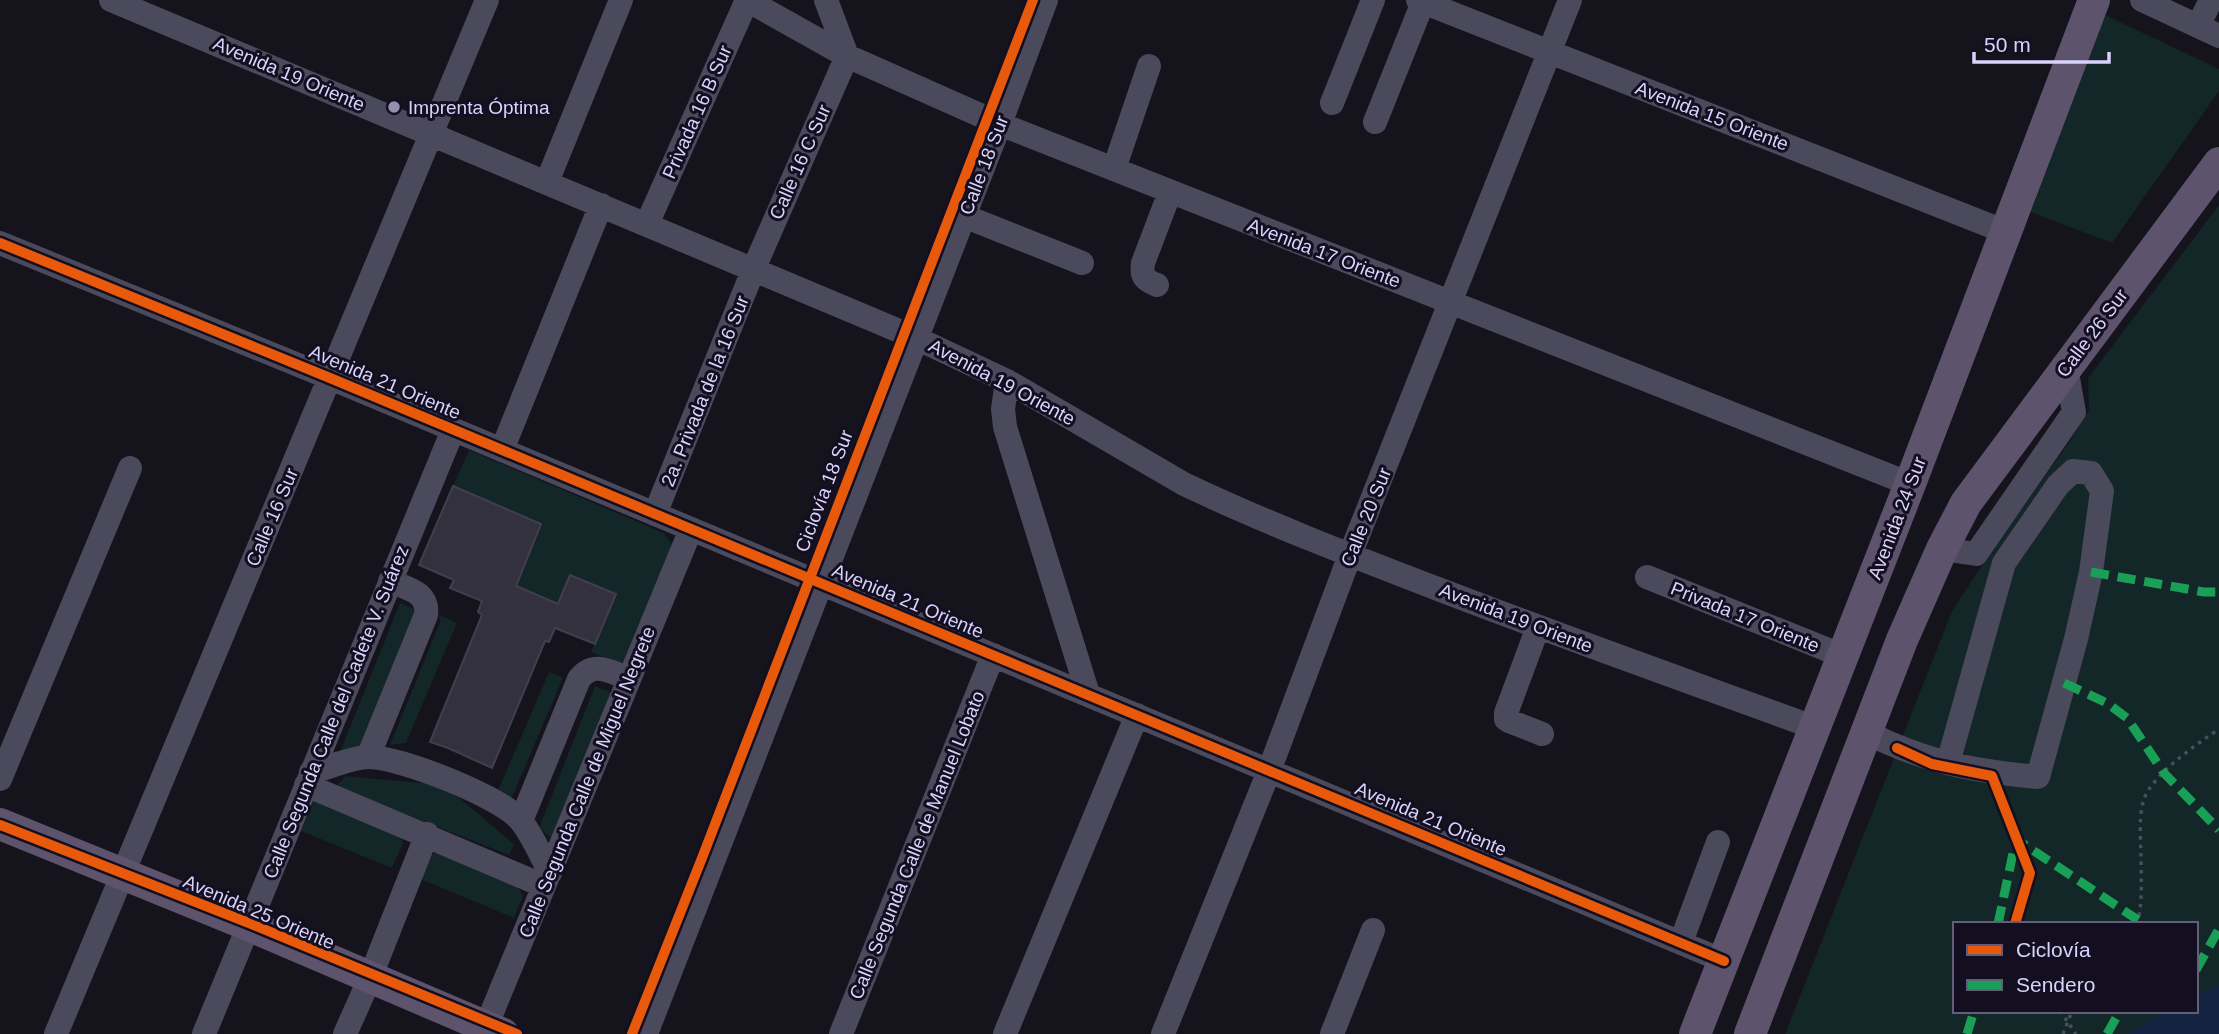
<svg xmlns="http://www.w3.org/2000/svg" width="2219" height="1034" font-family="Arial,sans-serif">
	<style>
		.green { fill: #132628; fill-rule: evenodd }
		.water { fill: #142341 }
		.building { fill: #33313e; stroke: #423e4f; stroke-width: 2 }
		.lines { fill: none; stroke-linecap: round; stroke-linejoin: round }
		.path { stroke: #464f5c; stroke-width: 3.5; stroke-dasharray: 3.5 5; stroke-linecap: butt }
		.minor { stroke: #4b495c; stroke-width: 24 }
		.major { stroke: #5e536d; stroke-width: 32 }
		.quiet { stroke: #1a9f57; stroke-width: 9; stroke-dasharray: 18 9; stroke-linecap: butt }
		.cycleway-casing { stroke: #130f20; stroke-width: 15 }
		.cycleway { stroke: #e8590c; stroke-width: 10 }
		.poi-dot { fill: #948fad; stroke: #130f20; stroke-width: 2.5 }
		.labels { text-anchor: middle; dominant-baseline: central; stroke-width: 6; stroke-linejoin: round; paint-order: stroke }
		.street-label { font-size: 19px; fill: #d9d2fb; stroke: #130f20 }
		.poi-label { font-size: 19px; fill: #d9d2fb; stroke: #130f20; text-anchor: start }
	</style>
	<rect width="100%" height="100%" fill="#15131c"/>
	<path class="green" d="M2103 14 2219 69V91L2112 243 2031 212Z
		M2219 205V1034H1785L1952 611 1988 556 2070 441 2089 410 2088 378ZM1955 924H2196V1011H1955Z
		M469 450 664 533 671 543 667 571 626 667 591 652 616 594 553 615 512 597 541 524 453 486Z
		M400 603 417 610 362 750 340 752Z
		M439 615 457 623 406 743 390 745 440 622Z
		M549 672 563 678 507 809 493 802Z
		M595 686 616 694 556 842 539 828Z
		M345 776 444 785 514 844 509 855 336 787Z
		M316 796 397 829 403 843 392 868 301 831Z
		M440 851 513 878 523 896 514 918 418 878 427 857Z"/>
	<path class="water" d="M2219 984V1034H2127L2167 1011H2196V997Z"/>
	<path class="building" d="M453 486 541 524 516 586 558 604 570 575 616 594 595 644 555 628 549 642 545 641 492 768 448 748 430 742 482 615 478 612 482 601 450 588 454 580 419 565Z"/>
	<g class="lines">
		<path class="path" d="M2137 924C2143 902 2141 881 2141 859 2141 840 2138 818 2144 799 2153 774 2197 744 2219 729
			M2060 1011 2076 1034
			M2063 1034 2072 1011"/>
		<path class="minor" d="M111 0 916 338 1007 381 1184 484C1266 523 1352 556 1438 589 1563 637 1690 682 1816 728
			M747 0 847 56 1000 124 1910 484
			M1418 0 2006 232
			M2142 0 2219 36
			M2198 26 2211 0
			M1332 103 1373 0
			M1375 122 1423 2
			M1114 169 1149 66
			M547 182 621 0
			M964 216 1082 263
			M647 224 747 0
			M0 243 330 378 1724 961
			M1157 285C1144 280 1141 276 1143 263L1170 192
			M1007 381 1003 409 1005 427 1088 694
			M502 450 601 205
			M655 514 754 268 847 56 826 0
			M1942 549 1976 554 2074 412 2066 367
			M1647 577 1843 656
			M1538 627 1506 713V719L1509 721 1542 734
			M1866 732C1924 762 1973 771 2038 777L2076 639 2091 572 2102 491 2091 473 2073 471 2058 485 2004 563 1948 763
			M368 757 426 615C429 592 408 589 390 581
			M311 772C328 768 352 757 369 757 400 757 502 797 521 821 533 836 541 856 550 873
			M0 779 130 468
			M306 785 544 886
			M521 821 579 679C594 660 611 672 629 679
			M1681 942 1718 842
			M56 1034 487 0
			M204 1034 453 430
			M345 1034 370 978 427 834
			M483 1034 691 529
			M646 1034 1000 124 1046 0
			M841 1034 993 655
			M1005 1034 1137 715
			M1163 1034 1269 771 1350 555 1570 0
			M1332 1034 1373 930"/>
		<path class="major" d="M0 824 248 925 503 1034
			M1695 1034 1910 484 2094 0
			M1750 1034 1902 640 1942 549 1966 503 2219 163"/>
		<path class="quiet" d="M2091 572 2204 592H2219
			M2064 683 2107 703 2127 718 2164 773 2219 830
			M1998 924 2016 839 2138 920
			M2196 970 2219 929
			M1967 1034 1974 1011
			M2107 1034 2120 1011"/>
		<g class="cycleway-casing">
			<path id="cycleway" d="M0 243 330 378 1724 961
				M1897 748 1932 764 1992 776 2030 873 2015 924
				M0 825 249 923 517 1034
				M632 1034 702 858 1033 0"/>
		</g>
		<use href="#cycleway" class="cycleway"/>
	</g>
	<circle class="poi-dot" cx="394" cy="107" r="7"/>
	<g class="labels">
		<g class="street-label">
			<text transform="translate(289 74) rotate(23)">Avenida 19 Oriente</text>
			<text transform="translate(697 112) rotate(-66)">Privada 16 B Sur</text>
			<text transform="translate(1712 116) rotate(21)">Avenida 15 Oriente</text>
			<text transform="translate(800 162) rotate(-66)">Calle 16 C Sur</text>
			<text transform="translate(984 165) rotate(-69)">Calle 18 Sur</text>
			<text transform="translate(1324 253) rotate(21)">Avenida 17 Oriente</text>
			<text transform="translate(2092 333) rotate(-53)">Calle 26 Sur</text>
			<text transform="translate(385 382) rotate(23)">Avenida 21 Oriente</text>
			<text transform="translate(1002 382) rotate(28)">Avenida 19 Oriente</text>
			<text transform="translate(705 391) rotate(-68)">2a. Privada de la 16 Sur</text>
			<text transform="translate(824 491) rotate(-69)">Ciclovía 18 Sur</text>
			<text transform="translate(272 517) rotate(-67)">Calle 16 Sur</text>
			<text transform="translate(1366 517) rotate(-68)">Calle 20 Sur</text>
			<text transform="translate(1897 518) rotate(-69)">Avenida 24 Sur</text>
			<text transform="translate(908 601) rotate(23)">Avenida 21 Oriente</text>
			<text transform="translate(1745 617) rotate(22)">Privada 17 Oriente</text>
			<text transform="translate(1516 618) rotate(21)">Avenida 19 Oriente</text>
			<text transform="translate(336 712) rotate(-68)">Calle Segunda Calle del Cadete V. Suárez</text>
			<text transform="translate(587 782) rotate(-68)">Calle Segunda Calle de Miguel Negrete</text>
			<text transform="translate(1431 819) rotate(23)">Avenida 21 Oriente</text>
			<text transform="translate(917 845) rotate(-68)">Calle Segunda Calle de Manuel Lobato</text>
			<text transform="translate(259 912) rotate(23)">Avenida 25 Oriente</text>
		</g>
		<g class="poi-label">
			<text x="408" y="107">Imprenta Óptima</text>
		</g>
	</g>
	<rect x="1953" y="922" width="245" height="91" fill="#130f20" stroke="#625d78" stroke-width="2"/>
	<rect x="1967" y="945" width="35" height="10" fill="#e8590c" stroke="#625d78" stroke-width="2"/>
	<text x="2016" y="957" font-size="21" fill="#d9d2fb">Ciclovía</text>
	<rect x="1967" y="980" width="35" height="10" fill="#1a9f57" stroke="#625d78" stroke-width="2"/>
	<text x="2016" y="992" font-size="21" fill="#d9d2fb">Sendero</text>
	<path d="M1974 52v10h135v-10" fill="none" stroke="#d9d2fb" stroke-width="3.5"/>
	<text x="1984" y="52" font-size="21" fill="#d9d2fb" stroke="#130f20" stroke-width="5" paint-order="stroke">50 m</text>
</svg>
